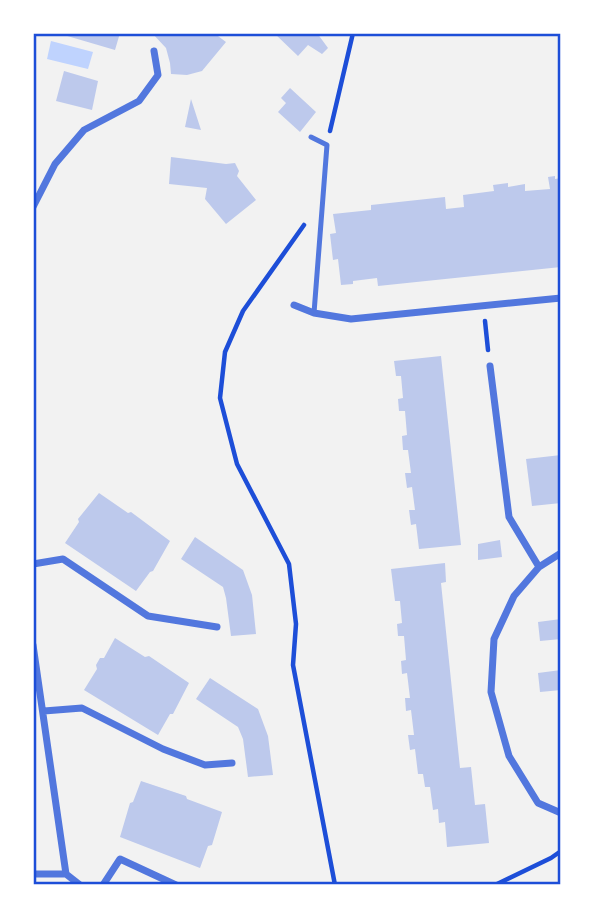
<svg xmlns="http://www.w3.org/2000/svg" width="594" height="918" font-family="'Exo 2',sans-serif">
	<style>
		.water { fill: #bfd3fe }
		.building { fill: #bdc9ec }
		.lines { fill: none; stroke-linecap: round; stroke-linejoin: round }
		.path { stroke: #1d4ed8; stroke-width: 4.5 }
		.service { stroke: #5277de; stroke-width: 5 }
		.minor { stroke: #5277de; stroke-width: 7 }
		.neatline { fill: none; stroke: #1d4ed8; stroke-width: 2.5 }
	</style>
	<rect width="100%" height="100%" fill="#f2f2f2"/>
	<path class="water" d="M51 41 93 52 88 69 47 59Z"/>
	<path class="building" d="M57 33H120L115 50Z
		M152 33H214L226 42 202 71 187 75 171 74 170 63 166 48Z
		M274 33H317L328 48 322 54 308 45 298 56Z
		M64 71 98 81 92 110 56 101Z
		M290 88 316 112 300 132 278 112 286 103 281 98Z
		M191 99 201 130 185 127Z
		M171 157 226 164 235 163 239 171 237 176 256 200 226 224 205 199 207 188 169 184Z
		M555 176V179L561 178V267L378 286 377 278 353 281V284L341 285 338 259 333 260 330 234 336 233 333 214 371 210V205L445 197 446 209 464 207 463 195 494 191 493 185 508 183V187L525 184V191L550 189 548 177Z
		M441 356 461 545 419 549 416 524 411 525 409 510H415L412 487 407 488 405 473H411L408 450H403L402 436 407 435 405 411H399L398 399 403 398 401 376H396L394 361Z
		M561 455V503L532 506 526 459Z
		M99 493 128 513 131 512 170 541 153 571 150 572 136 591 65 543 79 522 78 519Z
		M195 537 243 570 252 595 256 634 231 636 226 598 223 587 181 559Z
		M500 540 502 557 478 560V544Z
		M445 563 446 582 441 583 460 768 471 767 475 805 485 804 489 843 447 847 445 822 439 823 438 809 433 810 430 787H425L423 774H418L415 749 410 750 408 735H414L411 710 406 711 405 698H410L407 673 402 674 401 661 406 660 404 636H398L397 624 402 623 400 601H395L391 569Z
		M561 619V639L540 641 538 622Z
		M115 638 145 657 149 656 189 683 173 714H170L158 735 84 690 97 669 96 665 100 658H104Z
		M561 670V690L540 692 538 673Z
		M210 678 258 709 268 736 273 775 248 777 243 739 238 727 196 699Z
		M141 781 186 796 187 799 222 812 212 845 208 846 200 868 120 837 130 803 133 802Z"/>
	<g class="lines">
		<path class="path" d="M330 131 353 33
			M304 225 243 311 225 352 220 398 237 464 289 564 296 624 293 665 335 885
			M485 321 488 350
			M495 885 551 858 561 851"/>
		<path class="service" d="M311 137 327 145 314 313"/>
		<path class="minor" d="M33 207 55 164 84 130 139 101 158 75 154 51
			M294 305 314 313 351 319 561 298
			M490 366 509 517 539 567
			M561 553 539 567 514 596 494 639 491 692 509 756 538 803 561 813
			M33 564 63 559 148 616 217 627
			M33 645 66 874
			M44 711 82 708 163 749 205 765 232 763
			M33 874H66L80 885
			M103 885 120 859 176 885"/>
	</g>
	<rect width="594" height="918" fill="none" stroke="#ffffff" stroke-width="70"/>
	<rect x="35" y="35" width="524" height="848" class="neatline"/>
</svg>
